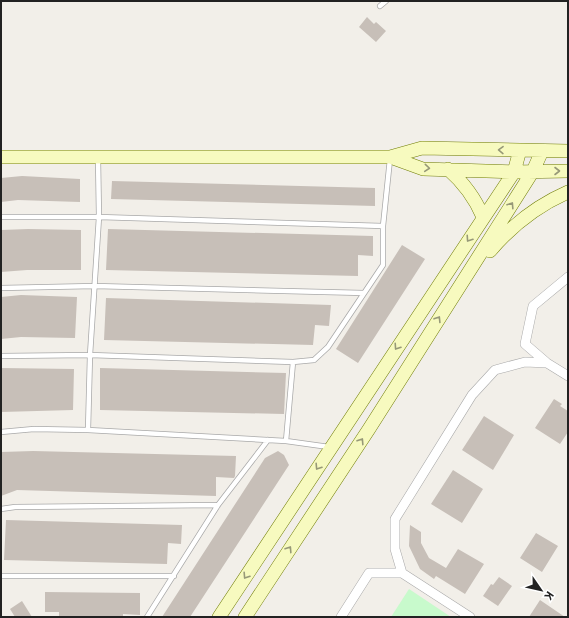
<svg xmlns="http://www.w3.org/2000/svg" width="569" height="618" font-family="'Open Sans',sans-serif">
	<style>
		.park { fill: #c8facc }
		.building { fill: #c7bfb8 }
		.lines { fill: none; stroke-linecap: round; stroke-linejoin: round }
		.lane-casing { stroke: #a9a9a9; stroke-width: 6 }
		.street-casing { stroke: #a9a9a9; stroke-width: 10 }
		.secondary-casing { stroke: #707d05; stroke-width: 14 }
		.lane { stroke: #fff; stroke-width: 4.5 }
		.street { stroke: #fff; stroke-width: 9 }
		.secondary { stroke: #f7fabf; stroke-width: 13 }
		.oneway { stroke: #979978 }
	</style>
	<rect width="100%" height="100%" fill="#f2efe9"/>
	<path class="park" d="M409 589 451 617H391Z"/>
	<path class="building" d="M367 17 374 24 376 22 386 31 376 42 359 27Z
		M22 176 80 179V202L18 200 1 202V178Z
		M112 181 375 188V206L111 199Z
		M28 229 81 230V270H27L1 272V230Z
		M108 229 373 236V256L358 255V276L106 270Z
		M402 245 425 259 358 363 336 349Z
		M21 295 77 297 75 338 21 337 1 339V297Z
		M106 298 331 305 329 326 315 325 313 345 104 340Z
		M1 368 74 369 73 410 1 412Z
		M100 368 286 373 284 414 100 410Z
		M554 399 562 404 560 406 568 411V432L560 444 535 428Z
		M484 416 514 435 493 470 462 450Z
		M33 451 236 456 235 476 234 478 216 477V496L17 490 1 496V452Z
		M278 451 284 455 289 465 190 617H162L265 458Z
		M453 470 483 489 462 523 431 504Z
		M6 520 182 525 181 544 168 543 167 564 4 560Z
		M410 525 421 532V543L429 558 446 568 458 549 484 564 465 594 436 576 434 579 420 569 409 546Z
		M536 533 558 546 542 572 520 558Z
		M499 577 512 586 498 606 483 596 491 584 493 585Z
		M45 592 140 593V615L123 614V617H59V612H45Z
		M540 600 565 617H529Z
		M22 601 32 617H15L10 609Z"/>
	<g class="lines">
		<g class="lane-casing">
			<path id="lane" d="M380 6 386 1
				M1 217H99L383 226
				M1 288 95 286 364 293
				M1 356 90 355 293 362
				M88 430 90 355 99 217 98 158
				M1 432 34 429 88 430 286 441 329 447
				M286 441 293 362 314 360 328 347 383 265V226L390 159
				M1 509 15 507 218 505
				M1 576H174
				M147 617 218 505 268 440"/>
		</g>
		<g class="street-casing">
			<path id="street" d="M568 277 533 306 525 344 547 363 568 376
				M402 573 395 549V519L472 395 495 370 525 362 547 363
				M341 617 369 573H402L470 617"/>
		</g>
		<g class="secondary-casing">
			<path id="secondary" d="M1 157H390L422 148 568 151
				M390 157 423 169 514 172 568 171
				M448 169C464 183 475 198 483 217
				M490 251C512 225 536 206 568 192
				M219 617 514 172 520 150
				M245 617 369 429 533 171 542 151"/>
		</g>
		<use href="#lane" class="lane"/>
		<use href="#street" class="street"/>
		<use href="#secondary" class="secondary"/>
	</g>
	<defs><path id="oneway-chevron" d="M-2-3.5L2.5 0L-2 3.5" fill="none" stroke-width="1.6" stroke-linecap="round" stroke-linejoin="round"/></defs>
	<g class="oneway">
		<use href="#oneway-chevron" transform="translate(501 150) rotate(-179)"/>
		<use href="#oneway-chevron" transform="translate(427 168) rotate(5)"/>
		<use href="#oneway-chevron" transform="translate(557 171)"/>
		<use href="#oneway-chevron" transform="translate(511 205) rotate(-57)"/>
		<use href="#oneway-chevron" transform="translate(469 239) rotate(124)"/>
		<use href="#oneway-chevron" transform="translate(438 319) rotate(-58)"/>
		<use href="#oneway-chevron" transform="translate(397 347) rotate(124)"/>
		<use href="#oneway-chevron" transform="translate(361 441) rotate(-57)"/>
		<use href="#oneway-chevron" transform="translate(318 467) rotate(123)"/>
		<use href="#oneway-chevron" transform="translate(289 549) rotate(-57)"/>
		<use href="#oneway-chevron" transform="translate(246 576) rotate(123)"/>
	</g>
	<rect width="569" height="618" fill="none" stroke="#222222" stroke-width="4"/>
	<g transform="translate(541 590) rotate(124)" stroke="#ffffff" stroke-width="3" paint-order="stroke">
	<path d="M0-3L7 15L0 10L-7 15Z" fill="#222222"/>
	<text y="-6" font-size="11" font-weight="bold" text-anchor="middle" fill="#222222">K</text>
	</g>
</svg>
